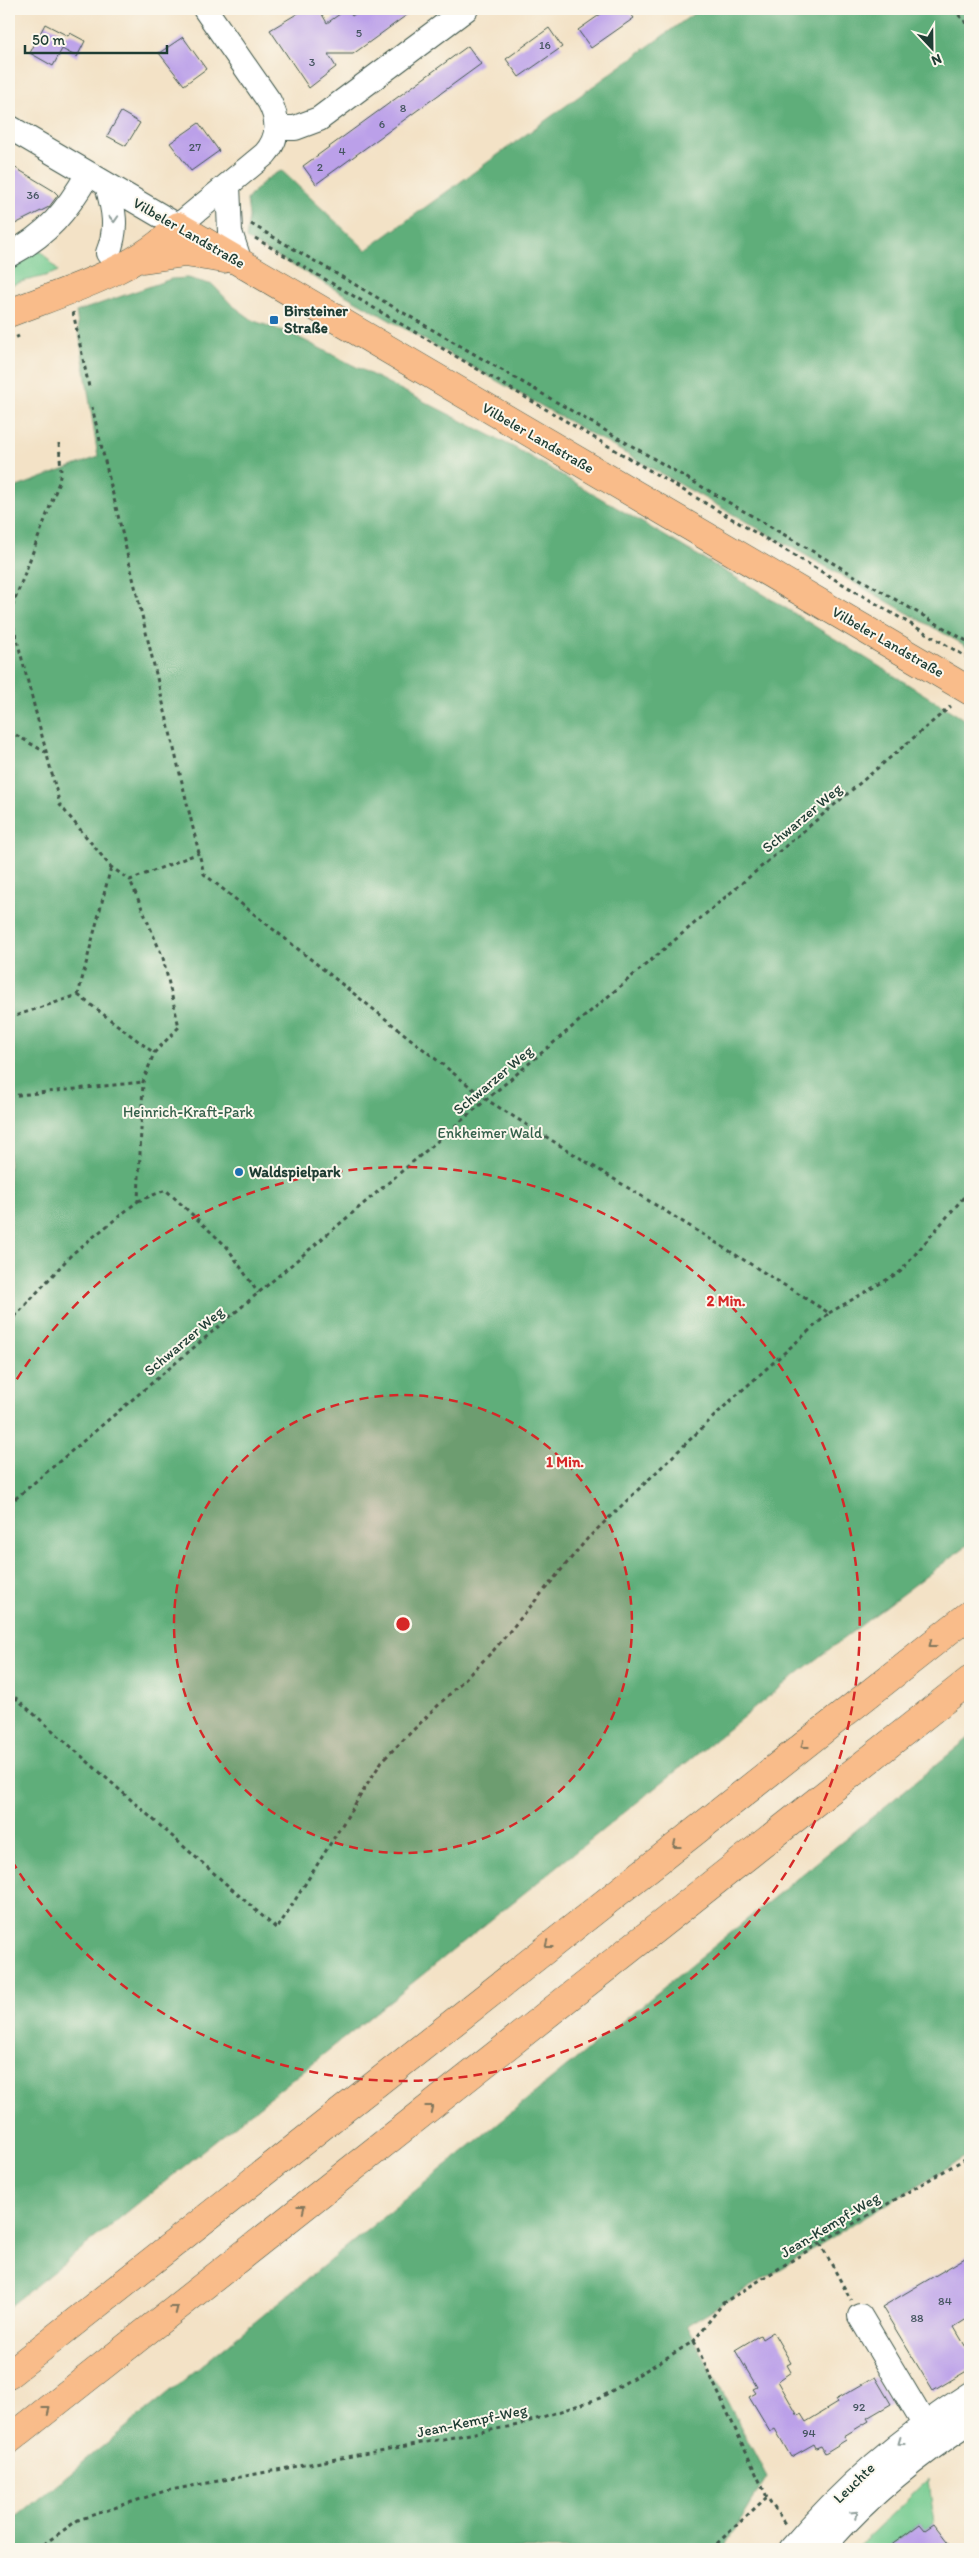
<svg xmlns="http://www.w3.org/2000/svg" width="979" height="2558" font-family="Itim,sans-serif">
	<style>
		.green { fill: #73ca8f; stroke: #498462 }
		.forest { fill: #5eae7a; stroke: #3e7657 }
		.building { fill: #bba0e9 }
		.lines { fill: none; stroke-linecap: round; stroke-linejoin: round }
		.minor-casing { stroke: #3f564a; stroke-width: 26 }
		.major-casing { stroke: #3f564a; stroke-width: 29 }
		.highway-casing { stroke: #3f564a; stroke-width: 29 }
		.path { stroke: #3f564a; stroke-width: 3; stroke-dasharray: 4 4; stroke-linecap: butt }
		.minor { stroke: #fff; stroke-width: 24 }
		.major { stroke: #f9bc8a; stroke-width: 28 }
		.highway { stroke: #f9bc8a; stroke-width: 28 }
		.oneway { stroke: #8f9e9a }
		.oneway2 { stroke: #81765b }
		.ring { fill: none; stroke: #d62828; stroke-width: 2.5; stroke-dasharray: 9 6 }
		.poi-dot { fill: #1f6fb2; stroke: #fbf7ec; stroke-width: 2 }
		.labels { text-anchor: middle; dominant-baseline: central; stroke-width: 4; stroke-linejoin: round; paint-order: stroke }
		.number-label { font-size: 12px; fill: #465661 }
		.street-label { font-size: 15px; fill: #1f3d34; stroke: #fbf7ec }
		.poi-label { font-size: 15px; font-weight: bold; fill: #1f3d34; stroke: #fbf7ec; text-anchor: start }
		.park-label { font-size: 15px; fill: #34604b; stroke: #fbf7ec }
		.centre { fill: #d62828; stroke: #fbf7ec; stroke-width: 2.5 }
		.ring-label { font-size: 15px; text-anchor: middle; font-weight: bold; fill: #d62828; stroke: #fbf7ec; stroke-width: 4; stroke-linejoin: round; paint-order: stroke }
	</style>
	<rect width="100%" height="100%" fill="#fbf7ec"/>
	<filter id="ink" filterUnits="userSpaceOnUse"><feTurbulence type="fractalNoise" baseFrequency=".02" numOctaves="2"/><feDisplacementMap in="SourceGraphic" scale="10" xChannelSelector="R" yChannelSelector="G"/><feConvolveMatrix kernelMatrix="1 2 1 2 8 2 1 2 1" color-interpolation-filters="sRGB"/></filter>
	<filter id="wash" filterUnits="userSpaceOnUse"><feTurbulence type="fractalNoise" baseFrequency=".0096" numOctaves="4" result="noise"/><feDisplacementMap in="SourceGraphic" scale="20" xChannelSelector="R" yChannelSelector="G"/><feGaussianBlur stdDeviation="1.12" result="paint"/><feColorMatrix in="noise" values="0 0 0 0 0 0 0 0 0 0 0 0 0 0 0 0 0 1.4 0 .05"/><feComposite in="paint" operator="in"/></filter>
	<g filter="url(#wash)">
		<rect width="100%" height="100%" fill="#f3e2c6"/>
		<path class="green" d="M34 250 42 252 58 271C42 279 25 279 9 286V260Z
			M929 2479 934 2524 925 2530 920 2524 886 2549H855Z"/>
		<path class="forest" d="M700 9H970V647L966 646 246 239 249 216 247 200C254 190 270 174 282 171L366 250Z
			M188 278 213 285 232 305 254 321 292 334 517 449 755 589 970 723V1543L803 1669 9 2307V490L98 457 76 312 171 279Z
			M970 1737V2154L687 2325 767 2477 723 2549H9V2523Z"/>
		<g id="blocks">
			<path class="building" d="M305 9H319L327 23 347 9 352 16 362 9H415L353 54H328L336 67 309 88 270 30Z
				M608 9H627L634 18 591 48 578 30Z
				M45 24 68 36 70 33 85 41 77 57 62 49 53 66 30 53Z
				M549 28 562 47 519 77 506 59Z
				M183 37 206 69 184 85 159 53Z
				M468 46 481 64 316 184 303 166Z
				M121 112 140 123 126 146 107 136Z
				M199 123 219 151 191 171 170 143Z
				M9 164 54 191 58 195 49 207 9 227Z
				M970 2255V2317L954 2327 970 2354V2369L933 2391 882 2307Z
				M773 2332 791 2363 787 2365 791 2372 778 2381 798 2416 801 2414 806 2422 837 2403 835 2400 875 2377 891 2404 867 2418 869 2421 844 2436 846 2440 825 2453 821 2446 816 2448 814 2444 791 2457 775 2429 770 2432 749 2397 756 2393 753 2389 757 2387 735 2350 760 2335 762 2339Z
				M920 2524 925 2530 934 2524 953 2549H886Z"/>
		</g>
	</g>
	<g filter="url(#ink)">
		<use href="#blocks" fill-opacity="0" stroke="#3f564a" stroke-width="1"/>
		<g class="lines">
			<g class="minor-casing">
				<path id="minor" d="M9 127 178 226 265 154C280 137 279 120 269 101L205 9
					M277 128H295L319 119 466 9
					M107 185C114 210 118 228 108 253
					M228 185 230 232 240 262
					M9 255C48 234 66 212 88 174
					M860 2316 932 2437
					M791 2549C843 2488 902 2437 970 2394
					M822 2549C864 2500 915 2457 970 2422"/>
			</g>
			<g class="major-casing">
				<path id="major" d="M178 226 970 691
					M143 259 185 253 224 259
					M9 313C63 292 139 270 178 226"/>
			</g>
			<g class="highway-casing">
				<path id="highway" d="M9 2374 970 1614
					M9 2440 970 1680"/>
			</g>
			<path class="path" d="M953 9 970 27
				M251 224 970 643
				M255 238 970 659
				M73 312 89 387
				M9 341 19 336
				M59 443 61 471 59 482 10 613 60 805 111 867 130 880 199 853
				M9 731 45 752
				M78 995 154 1053
				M9 1018 78 995 111 867
				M9 1096 143 1082
				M138 1201 166 1190 227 1247 258 1293
				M829 1313 900 1272 963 1198 970 1193
				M9 1323 72 1254 138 1201 143 1082 154 1053 179 1027 163 958 130 880
				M9 1504 951 706
				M9 1692 277 1929 382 1761 493 1651 588 1538 729 1402 829 1313 487 1100 204 874 92 407
				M820 2243 851 2300
				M694 2341 767 2497 785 2524
				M37 2549 78 2520 165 2491 518 2425 600 2398 694 2341 723 2303 820 2243 970 2156
				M711 2549 767 2497
				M966 2549 970 2548"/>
			<use href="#minor" class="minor"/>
			<use href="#major" class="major"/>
			<use href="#highway" class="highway"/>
		</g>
		<defs><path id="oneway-chevron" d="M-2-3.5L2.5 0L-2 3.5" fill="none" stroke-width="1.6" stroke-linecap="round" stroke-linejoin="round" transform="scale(1.25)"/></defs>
		<g class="oneway">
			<use href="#oneway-chevron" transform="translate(114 219) rotate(87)"/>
			<use href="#oneway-chevron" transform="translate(901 2442) rotate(144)"/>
			<use href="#oneway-chevron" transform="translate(855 2514) rotate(-44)"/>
		</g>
		<g class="oneway2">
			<use href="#oneway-chevron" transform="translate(932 1644) rotate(142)"/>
			<use href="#oneway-chevron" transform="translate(804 1745) rotate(142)"/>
			<use href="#oneway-chevron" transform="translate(676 1845) rotate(142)"/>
			<use href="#oneway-chevron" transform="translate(548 1945) rotate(142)"/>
			<use href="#oneway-chevron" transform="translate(430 2108) rotate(-38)"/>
			<use href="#oneway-chevron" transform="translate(302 2208) rotate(-38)"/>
			<use href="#oneway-chevron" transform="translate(175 2309) rotate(-38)"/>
			<use href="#oneway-chevron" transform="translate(47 2410) rotate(-38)"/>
		</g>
	</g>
	<circle cx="403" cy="1624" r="229" fill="#d62828" fill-opacity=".12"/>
	<g class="ring">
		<circle cx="403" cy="1624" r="229"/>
		<path d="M9 1392A457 457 0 1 1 9 1856"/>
	</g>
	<g class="poi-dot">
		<rect x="269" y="315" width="10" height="10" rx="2.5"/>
		<circle cx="239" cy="1172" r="5"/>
	</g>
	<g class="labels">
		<g class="number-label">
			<text x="359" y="33">5</text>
			<text x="545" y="45">16</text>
			<text x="312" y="62">3</text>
			<text x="403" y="108">8</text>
			<text x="382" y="124">6</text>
			<text x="195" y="147">27</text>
			<text x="342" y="151">4</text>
			<text x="320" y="167">2</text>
			<text x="33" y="195">36</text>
			<text x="945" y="2301">84</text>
			<text x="917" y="2318">88</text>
			<text x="859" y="2407">92</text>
			<text x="809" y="2433">94</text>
		</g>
		<g class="street-label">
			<text transform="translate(189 233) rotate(30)">Vilbeler Landstraße</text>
			<text transform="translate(538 438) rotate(30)">Vilbeler Landstraße</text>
			<text transform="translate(888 642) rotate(30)">Vilbeler Landstraße</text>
			<text transform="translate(802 818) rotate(-40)">Schwarzer Weg</text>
			<text transform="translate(493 1080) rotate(-40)">Schwarzer Weg</text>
			<text transform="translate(184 1341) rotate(-40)">Schwarzer Weg</text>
			<text transform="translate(830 2225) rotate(-31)">Jean-Kempf-Weg</text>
			<text transform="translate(472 2421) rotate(-12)">Jean-Kempf-Weg</text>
			<text transform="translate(854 2483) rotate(-44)">Leuchte</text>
		</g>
		<g class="poi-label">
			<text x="284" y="311">Birsteiner<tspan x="284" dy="17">Straße</tspan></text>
			<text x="249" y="1172">Waldspielpark</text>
		</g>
		<g class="park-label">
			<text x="188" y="1112">Heinrich-Kraft-Park</text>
			<text x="490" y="1133">Enkheimer Wald</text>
		</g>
	</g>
	<circle cx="403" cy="1624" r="8" class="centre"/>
	<g class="ring-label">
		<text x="726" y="1306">2 Min.</text>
		<text x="565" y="1467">1 Min.</text>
	</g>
	<rect width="979" height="2558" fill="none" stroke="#fbf7ec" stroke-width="30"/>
	<g transform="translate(932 48) rotate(158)" stroke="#fbf7ec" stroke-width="4" paint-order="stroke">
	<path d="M0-4L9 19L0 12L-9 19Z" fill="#1f3d34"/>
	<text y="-8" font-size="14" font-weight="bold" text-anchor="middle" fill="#1f3d34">N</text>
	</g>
	<path d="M25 45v8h142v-8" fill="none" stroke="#1f3d34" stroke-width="2.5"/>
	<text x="32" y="45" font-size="15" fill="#1f3d34" stroke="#fbf7ec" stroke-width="4" paint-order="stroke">50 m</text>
</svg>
